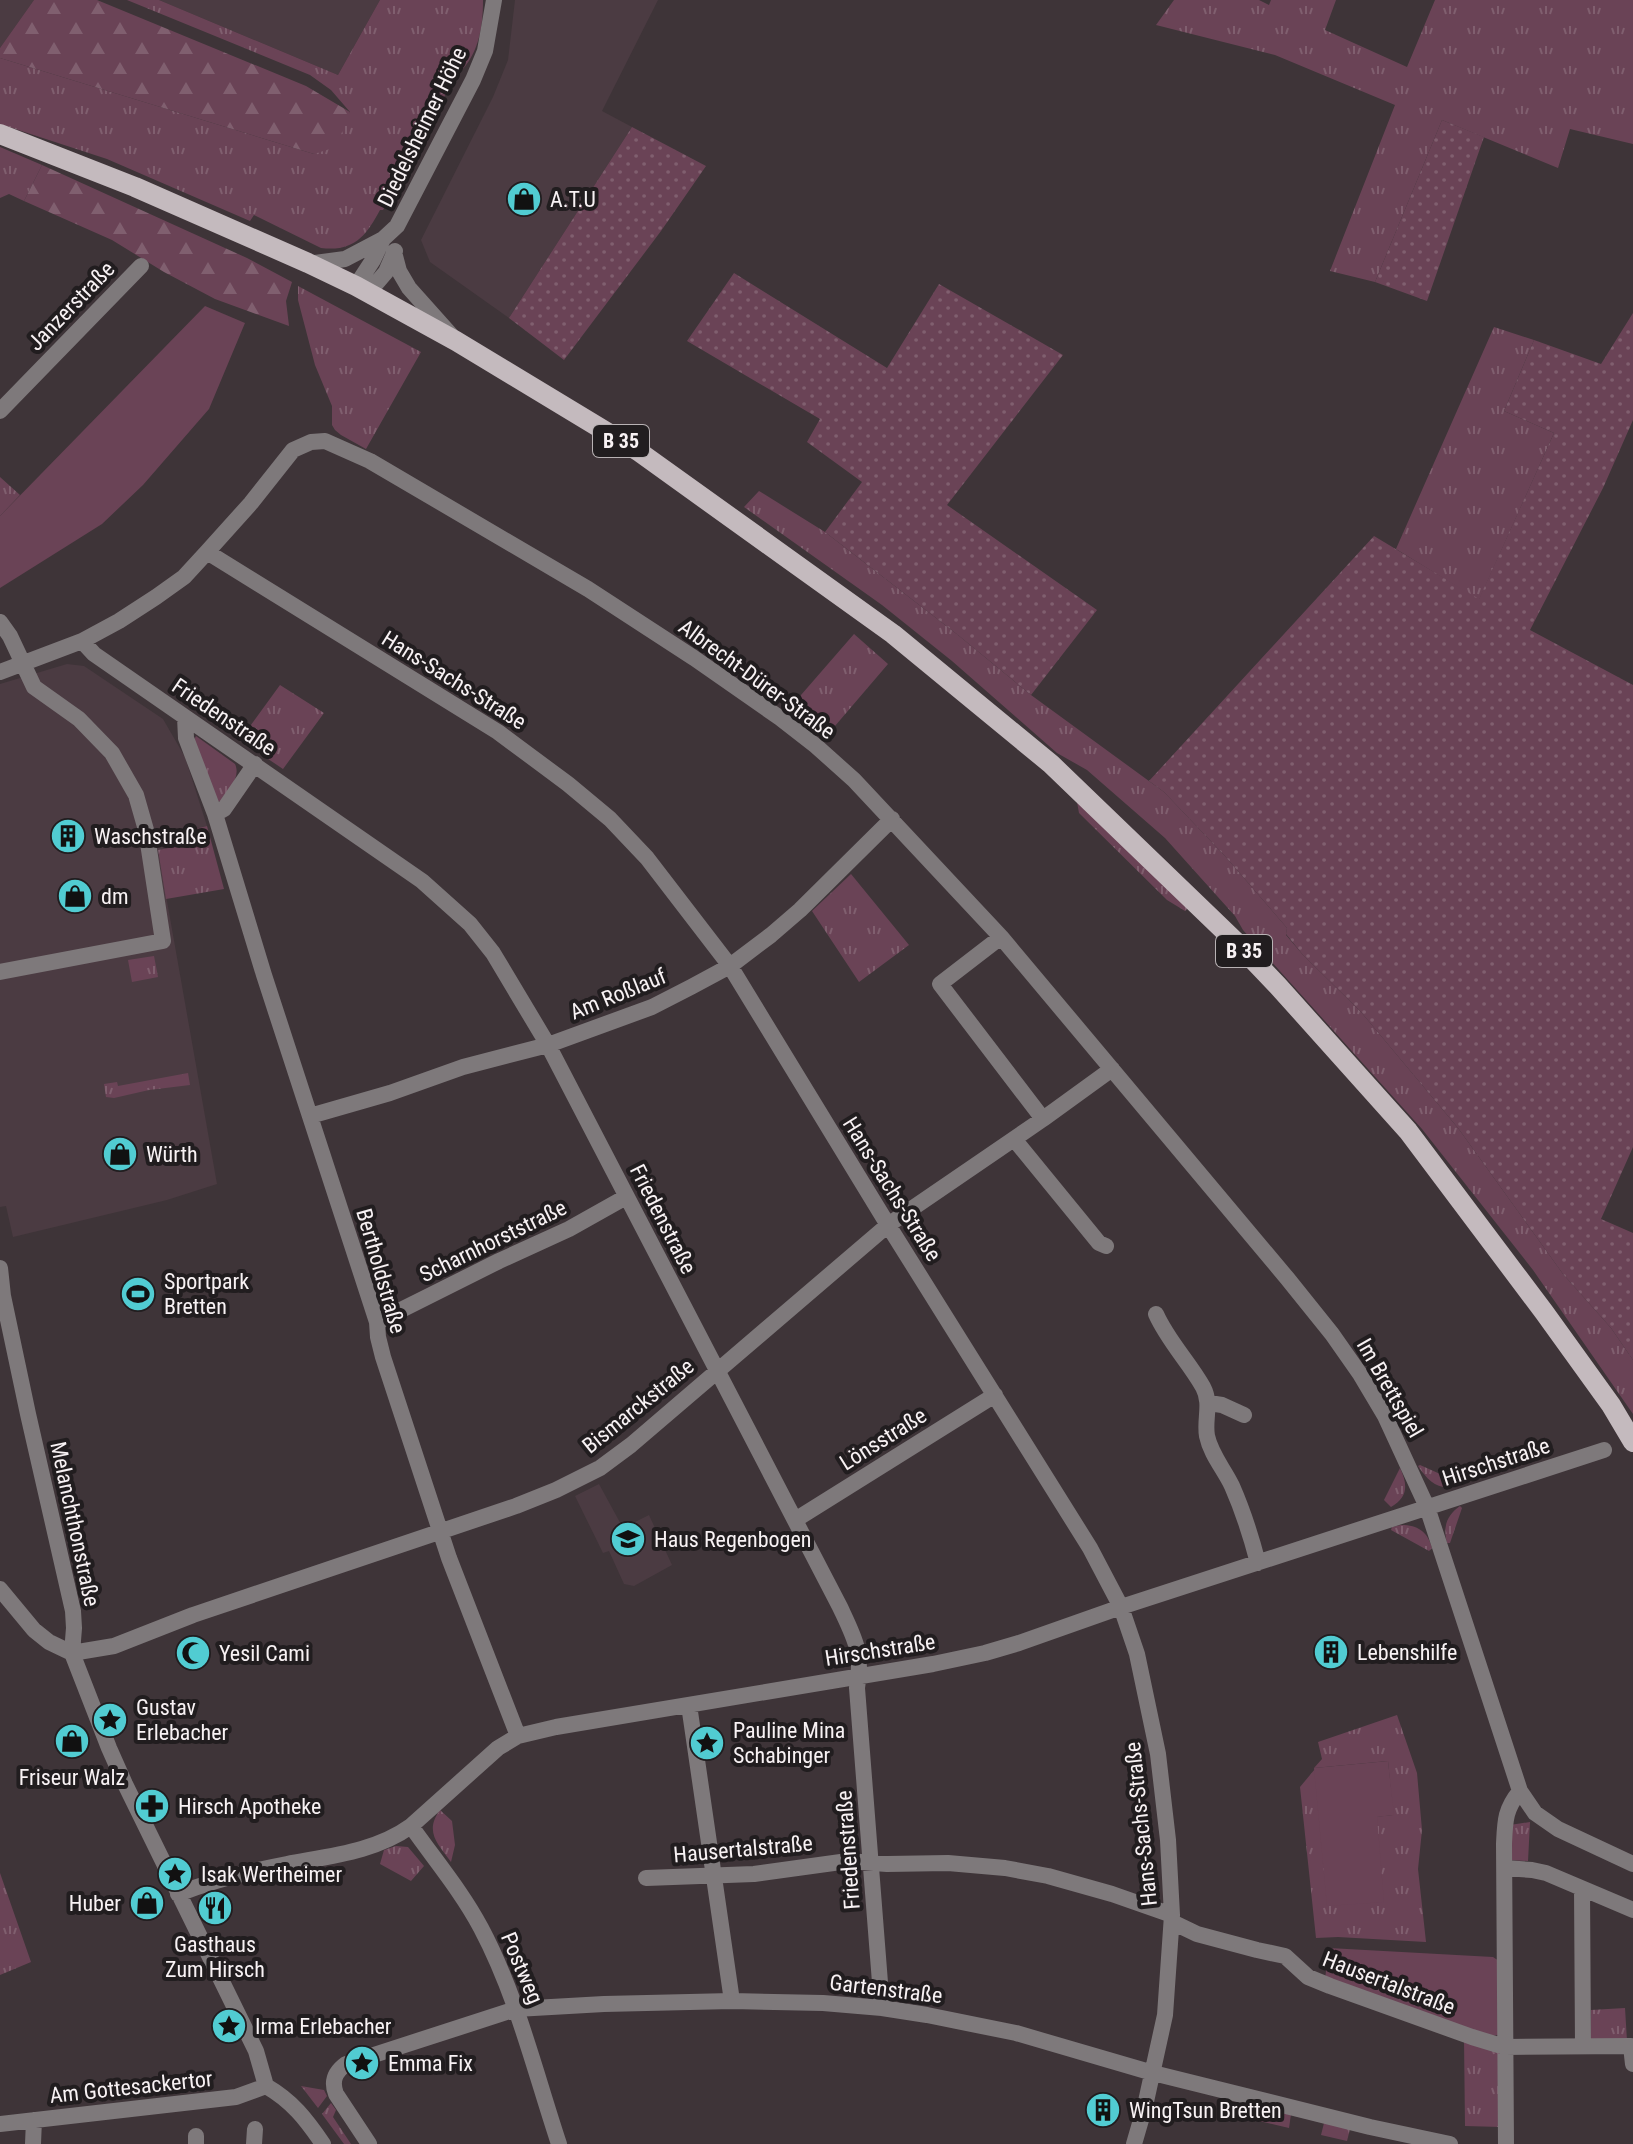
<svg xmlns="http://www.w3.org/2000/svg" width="1633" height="2144" font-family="'Roboto Condensed',sans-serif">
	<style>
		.built { fill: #4b3b42 }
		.grass { fill: url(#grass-tufts) }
		.forest { fill: url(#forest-firs) }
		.park { fill: #6a4356 }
		.garden { fill: url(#garden-dots) }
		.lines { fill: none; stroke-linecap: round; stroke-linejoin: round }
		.street { stroke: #7e797b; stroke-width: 16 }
		.primary { stroke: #c4babe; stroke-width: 20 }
		.labels { text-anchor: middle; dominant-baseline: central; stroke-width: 8; stroke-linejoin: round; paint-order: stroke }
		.shield { fill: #211d1f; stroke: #b8b2b4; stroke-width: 2 }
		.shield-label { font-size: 20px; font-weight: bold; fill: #f8f2f4 }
		.street-label { font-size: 22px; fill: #f8f2f4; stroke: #211d1f }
		.poi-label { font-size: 22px; fill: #f8f2f4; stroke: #211d1f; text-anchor: start }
	</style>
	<defs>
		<pattern id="grass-tufts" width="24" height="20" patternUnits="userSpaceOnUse" patternTransform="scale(2)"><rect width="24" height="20" fill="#6a4356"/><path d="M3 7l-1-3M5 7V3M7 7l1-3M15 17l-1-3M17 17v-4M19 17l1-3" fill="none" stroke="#805f6f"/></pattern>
		<pattern id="forest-firs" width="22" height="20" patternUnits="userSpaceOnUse" patternTransform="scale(2)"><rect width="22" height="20" fill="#6a4356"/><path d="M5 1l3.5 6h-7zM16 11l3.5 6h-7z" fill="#805f6f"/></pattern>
		<pattern id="garden-dots" width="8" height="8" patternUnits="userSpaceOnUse" patternTransform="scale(2)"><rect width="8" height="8" fill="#6a4356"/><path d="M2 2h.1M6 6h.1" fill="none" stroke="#805f6f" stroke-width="1.8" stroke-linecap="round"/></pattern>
	</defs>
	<rect width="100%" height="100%" fill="#3e3438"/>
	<path class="built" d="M0 0H34L0 48Z
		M159 0H380L338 75Z
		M515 0H658L602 111 632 127 509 318 430 262 421 240 493 97 508 60Z
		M67 664 84 666 163 719 185 757 207 826 173 833 175 847 158 850 217 1184 167 1200 13 1237 6 1206 0 1207V684Z
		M599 1484 623 1528 649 1515 672 1565 634 1586 624 1584 609 1551 603 1553 575 1496Z"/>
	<path class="grass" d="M127 0H159L338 75 380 0H483C483 30 478 57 455 77L383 210H380C366 236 354 252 321 248L254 215 250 221 107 159 0 124V58L314 154 350 112 331 90 310 75Z
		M1174 0H1259L1269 5 1271 0H1336L1325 30 1407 67 1435 0H1633V144L1570 129 1558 168 1442 120 1375 282 1330 271 1395 105 1275 55 1156 25Z
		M0 147 42 165 24 201 9 194 0 198Z
		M298 286 421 352 366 449 341 435 335 430 332 425V406L315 365 298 300Z
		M1494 327 1534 340 1504 411 1554 433 1479 600 1396 549Z
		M0 477 20 495 0 516Z
		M759 491 825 532 958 635 1031 695 1164 792 1224 855 1287 928 1286 935 1303 955 1361 1012 1458 1128 1563 1274 1611 1328 1633 1360V1414L1533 1270 1422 1129 1243 930 1235 916 1165 838 1087 770 1057 753 952 661 882 605 744 507Z
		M854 634 888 664 823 740 788 710Z
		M280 685 324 713 283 769 240 740Z
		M196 736 235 764C241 777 229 789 222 801L217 802 194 740Z
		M1077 802 1190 906 1185 911 1167 900 1079 813Z
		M207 826 224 889 166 899 158 850 174 847 173 834Z
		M851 874 909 945 859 982 812 911Z
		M154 956 158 977 132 982 128 960Z
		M188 1073 190 1085 149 1090 114 1098 106 1097 104 1084 117 1082 118 1086Z
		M1420 1465 1458 1482V1486C1438 1491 1429 1482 1418 1466Z
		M1400 1468C1408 1485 1408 1497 1391 1507L1384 1500Z
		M1460 1506 1462 1508 1450 1543H1447C1443 1527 1446 1516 1460 1506Z
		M1401 1525C1418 1525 1428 1532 1432 1548L1429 1551 1391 1530 1392 1527Z
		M1397 1715 1417 1773 1422 1830 1418 1869 1426 1942 1338 1937 1316 1938 1300 1787 1315 1769 1320 1823 1393 1815 1388 1761 1314 1768 1322 1759 1318 1742Z
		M440 1810 452 1821 455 1845 451 1862C438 1844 424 1832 440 1810Z
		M1530 1822 1528 1861 1509 1860 1510 1825Z
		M396 1846 408 1847 424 1866 411 1881 380 1864 384 1850Z
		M0 1873 31 1962 0 1975Z
		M1625 2008 1627 2041H1591V2010Z
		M1464 2038 1500 2049 1502 2127 1465 2126Z
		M301 2086 324 2090 327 2096 318 2108Z
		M331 2103 336 2110 333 2117 351 2144H344L322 2114Z
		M1262 2107 1291 2114 1289 2128 1259 2121Z
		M1324 2123 1350 2129 1347 2141 1321 2135Z"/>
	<path class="forest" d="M34 0H97L306 86 350 112 336 147 314 154 0 58V48Z
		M42 165 247 258 292 282 286 301 289 326 215 299 164 272 112 240 24 201Z"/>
	<path class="park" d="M205 306 245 323 209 409 143 485 102 524 0 588V516Z
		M1388 1761 1394 1815 1377 1817 1384 1902 1327 1906 1314 1768Z
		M1329 1948 1493 1957 1499 1961V2035L1489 2036 1325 1979Z"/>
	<path class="garden" d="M1442 120 1484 137 1427 301 1375 282Z
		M632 127 706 166 661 231 564 360 509 318Z
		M734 273 887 368 939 284 1063 355 947 505 1097 610 1031 695 958 635 825 532 862 482 807 442 820 419 687 341Z
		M1633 313V420L1603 488 1530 630 1633 685V1147L1601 1219 1633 1233V1360L1611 1328 1563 1274 1458 1128 1361 1012 1303 955 1286 934 1287 928 1224 855 1164 792 1149 781 1374 536 1479 599 1554 433 1504 411 1534 340 1601 364Z"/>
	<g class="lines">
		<path class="street" d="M394 252 399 271 409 288 451 335
			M315 263 345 259 383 239 397 226 473 80 485 51 494 0
			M356 286 373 260 383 239
			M368 293 386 272 395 251
			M0 411 141 266
			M207 552 498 732 568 784 610 819 647 858 730 966 888 1225 1090 1548 1121 1607 1137 1654 1158 1754 1168 1840 1172 1915 1165 2015 1145 2106 1134 2144
			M0 622 10 636 34 687 79 719 112 753 136 795 146 830 163 941 0 972
			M82 641 94 654 422 881 470 924 493 953 548 1045 840 1607C855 1639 863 1652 857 1688L882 2008
			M0 672 82 641 119 621 156 597 184 577 207 552 251 503 293 450 311 442 325 441 370 461 588 589 694 658 780 718 816 746 854 780 1001 937 1287 1278 1332 1334 1360 1374 1385 1416 1427 1507 1520 1791 1535 1813 1558 1829 1633 1864
			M185 717 186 738 215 814 264 975 377 1322 378 1337 383 1357 449 1558 518 1736
			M215 814 224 809 255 764
			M1001 937 940 984 1043 1119
			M310 1116 390 1093 463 1067 548 1045 652 1007 691 987 730 966 771 935 800 910 892 819
			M1014 1139 1099 1243 1106 1246
			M0 1268 3 1296 28 1414 73 1611 74 1628 72 1653 109 1748 125 1784 256 2051 266 2086
			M1156 1314C1168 1341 1189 1362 1203 1387 1212 1404 1204 1419 1207 1436 1211 1455 1224 1469 1232 1486 1243 1511 1251 1536 1258 1563
			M377 1322 499 1261 569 1229 626 1197
			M1209 1403 1222 1405 1244 1415
			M795 1520 995 1395
			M0 1589 34 1630 49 1642 72 1653
			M72 1653 114 1646 193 1615 516 1506 556 1490 600 1468 631 1445 888 1225 1043 1119 1112 1069
			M689 1705 732 2001
			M411 1826C435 1860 462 1892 481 1928 517 1996 535 2072 559 2144
			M1505 1868 1532 1870 1546 1873 1633 1910
			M646 1878 754 1874 848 1861 887 1864 948 1863 1005 1868 1048 1876 1112 1894 1172 1915
			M1582 1889 1583 2046
			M178 1894C213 1880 250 1871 287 1864 329 1856 375 1852 411 1826L498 1748 518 1736 556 1727 933 1664 985 1653 1019 1643 1121 1607 1604 1450
			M1172 1922 1197 1934 1257 1950 1285 1956 1308 1977 1330 1986 1472 2037 1505 2047 1631 2046 1633 2064
			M266 2086C292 2101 306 2119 323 2144
			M0 2124 236 2097 266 2086
			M196 2136V2144
			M33 2144 34 2120
			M254 2144 255 2129
			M369 2144 336 2094C331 2081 335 2072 346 2064L516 2009 604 2004 732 2001 823 2003 882 2008 927 2015 1016 2033 1153 2073 1370 2127 1450 2144
			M1506 2144 1504 1844C1505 1821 1505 1809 1520 1791"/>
		<path class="primary" d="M0 134 135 187 308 263 356 286 456 341 638 451 893 634 1051 764 1238 944 1278 986 1408 1131 1544 1312 1611 1405 1633 1442"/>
	</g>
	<defs>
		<g id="shop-disc" transform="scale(1.8)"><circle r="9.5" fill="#51ccd2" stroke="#211d1f"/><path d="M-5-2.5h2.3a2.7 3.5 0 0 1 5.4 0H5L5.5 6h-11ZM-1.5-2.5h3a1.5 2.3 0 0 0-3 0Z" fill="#111"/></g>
		<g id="building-disc" transform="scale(1.8)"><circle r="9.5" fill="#51ccd2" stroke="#211d1f"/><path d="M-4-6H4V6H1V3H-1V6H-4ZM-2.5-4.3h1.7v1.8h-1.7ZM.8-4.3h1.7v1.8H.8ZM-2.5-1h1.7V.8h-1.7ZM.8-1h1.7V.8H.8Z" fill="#111"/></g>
		<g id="stadium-disc" transform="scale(1.8)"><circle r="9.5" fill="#51ccd2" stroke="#211d1f"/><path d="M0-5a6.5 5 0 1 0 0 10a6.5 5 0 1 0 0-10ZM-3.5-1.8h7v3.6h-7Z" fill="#111"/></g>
		<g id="school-disc" transform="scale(1.8)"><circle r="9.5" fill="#51ccd2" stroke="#211d1f"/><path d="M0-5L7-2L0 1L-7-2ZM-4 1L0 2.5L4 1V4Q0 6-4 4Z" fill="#111"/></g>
		<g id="mosque-disc" transform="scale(1.8)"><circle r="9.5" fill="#51ccd2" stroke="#211d1f"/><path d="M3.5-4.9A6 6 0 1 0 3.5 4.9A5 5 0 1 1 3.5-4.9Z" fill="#111"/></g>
		<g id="sight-disc" transform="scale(1.8)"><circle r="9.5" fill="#51ccd2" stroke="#211d1f"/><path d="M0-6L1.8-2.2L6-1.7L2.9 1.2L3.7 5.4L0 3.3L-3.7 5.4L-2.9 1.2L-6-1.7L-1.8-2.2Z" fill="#111"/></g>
		<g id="pharmacy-disc" transform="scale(1.8)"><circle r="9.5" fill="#51ccd2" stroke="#211d1f"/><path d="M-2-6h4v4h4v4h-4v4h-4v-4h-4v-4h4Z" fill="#111"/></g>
		<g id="restaurant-disc" transform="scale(1.8)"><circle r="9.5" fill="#51ccd2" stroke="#211d1f"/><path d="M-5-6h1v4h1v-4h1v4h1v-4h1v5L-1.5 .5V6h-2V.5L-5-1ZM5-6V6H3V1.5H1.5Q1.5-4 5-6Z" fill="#111"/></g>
	</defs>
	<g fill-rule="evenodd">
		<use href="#shop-disc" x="524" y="199"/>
		<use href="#building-disc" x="68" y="836"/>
		<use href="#shop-disc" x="75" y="896"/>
		<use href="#shop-disc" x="120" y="1154"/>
		<use href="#stadium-disc" x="138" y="1294"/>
		<use href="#school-disc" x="628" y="1539"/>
		<use href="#building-disc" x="1331" y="1652"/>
		<use href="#mosque-disc" x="193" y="1653"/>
		<use href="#sight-disc" x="110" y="1720"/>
		<use href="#shop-disc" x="72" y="1741"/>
		<use href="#sight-disc" x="707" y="1743"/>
		<use href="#pharmacy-disc" x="152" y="1806"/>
		<use href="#sight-disc" x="175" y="1874"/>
		<use href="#shop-disc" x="147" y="1903"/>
		<use href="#restaurant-disc" x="215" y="1908"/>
		<use href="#sight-disc" x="229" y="2026"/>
		<use href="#sight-disc" x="362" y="2063"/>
		<use href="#building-disc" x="1103" y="2110"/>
	</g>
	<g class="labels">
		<g class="shield">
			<rect x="593" y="425" width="56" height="32" rx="6"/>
			<rect x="1216" y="935" width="56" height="32" rx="6"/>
		</g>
		<g class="shield-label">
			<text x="621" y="441">B 35</text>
			<text x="1244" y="951">B 35</text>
		</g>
		<g class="street-label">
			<text transform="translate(422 127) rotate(-64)">Diedelsheimer Höhe</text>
			<text transform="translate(71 306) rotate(-46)">Janzerstraße</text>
			<text transform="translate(757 679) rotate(36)">Albrecht-Dürer-Straße</text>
			<text transform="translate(454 680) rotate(32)">Hans-Sachs-Straße</text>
			<text transform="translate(224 717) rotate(34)">Friedenstraße</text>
			<text transform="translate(618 994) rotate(-22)">Am Roßlauf</text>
			<text transform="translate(892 1189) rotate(58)">Hans-Sachs-Straße</text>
			<text transform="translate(663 1219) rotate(63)">Friedenstraße</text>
			<text transform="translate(493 1241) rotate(-26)">Scharnhorststraße</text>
			<text transform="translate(381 1271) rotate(74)">Bertholdstraße</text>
			<text transform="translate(1390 1388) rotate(60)">Im Brettspiel</text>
			<text transform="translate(638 1406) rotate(-39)">Bismarckstraße</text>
			<text transform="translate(883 1439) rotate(-32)">Lönsstraße</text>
			<text transform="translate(1496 1462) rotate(-18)">Hirschstraße</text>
			<text transform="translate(75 1524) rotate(78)">Melanchthonstraße</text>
			<text transform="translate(880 1650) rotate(-9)">Hirschstraße</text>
			<text transform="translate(1141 1824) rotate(-96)">Hans-Sachs-Straße</text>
			<text transform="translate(743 1849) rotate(-5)">Hausertalstraße</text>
			<text transform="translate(848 1850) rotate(-94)">Friedenstraße</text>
			<text transform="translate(522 1968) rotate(67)">Postweg</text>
			<text transform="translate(1389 1983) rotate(21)">Hausertalstraße</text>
			<text transform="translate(886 1989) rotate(7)">Gartenstraße</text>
			<text transform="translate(131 2087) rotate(-6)">Am Gottesackertor</text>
		</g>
		<g class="poi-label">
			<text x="550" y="199">A.T.U</text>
			<text x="94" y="836">Waschstraße</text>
			<text x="101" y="896">dm</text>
			<text x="146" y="1154">Würth</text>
			<text x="164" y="1281">Sportpark<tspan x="164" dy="25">Bretten</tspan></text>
			<text x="654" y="1539">Haus Regenbogen</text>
			<text x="1357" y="1652">Lebenshilfe</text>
			<text x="219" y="1653">Yesil Cami</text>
			<text x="136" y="1707">Gustav<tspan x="136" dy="25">Erlebacher</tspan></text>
			<text x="733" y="1730">Pauline Mina<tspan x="733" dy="25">Schabinger</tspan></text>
			<text x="72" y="1777" text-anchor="middle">Friseur Walz</text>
			<text x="178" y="1806">Hirsch Apotheke</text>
			<text x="201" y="1874">Isak Wertheimer</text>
			<text x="121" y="1903" text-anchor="end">Huber</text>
			<text x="215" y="1944" text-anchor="middle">Gasthaus<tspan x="215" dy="25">Zum Hirsch</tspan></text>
			<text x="255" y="2026">Irma Erlebacher</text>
			<text x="388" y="2063">Emma Fix</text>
			<text x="1129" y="2110">WingTsun Bretten</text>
		</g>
	</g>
</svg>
